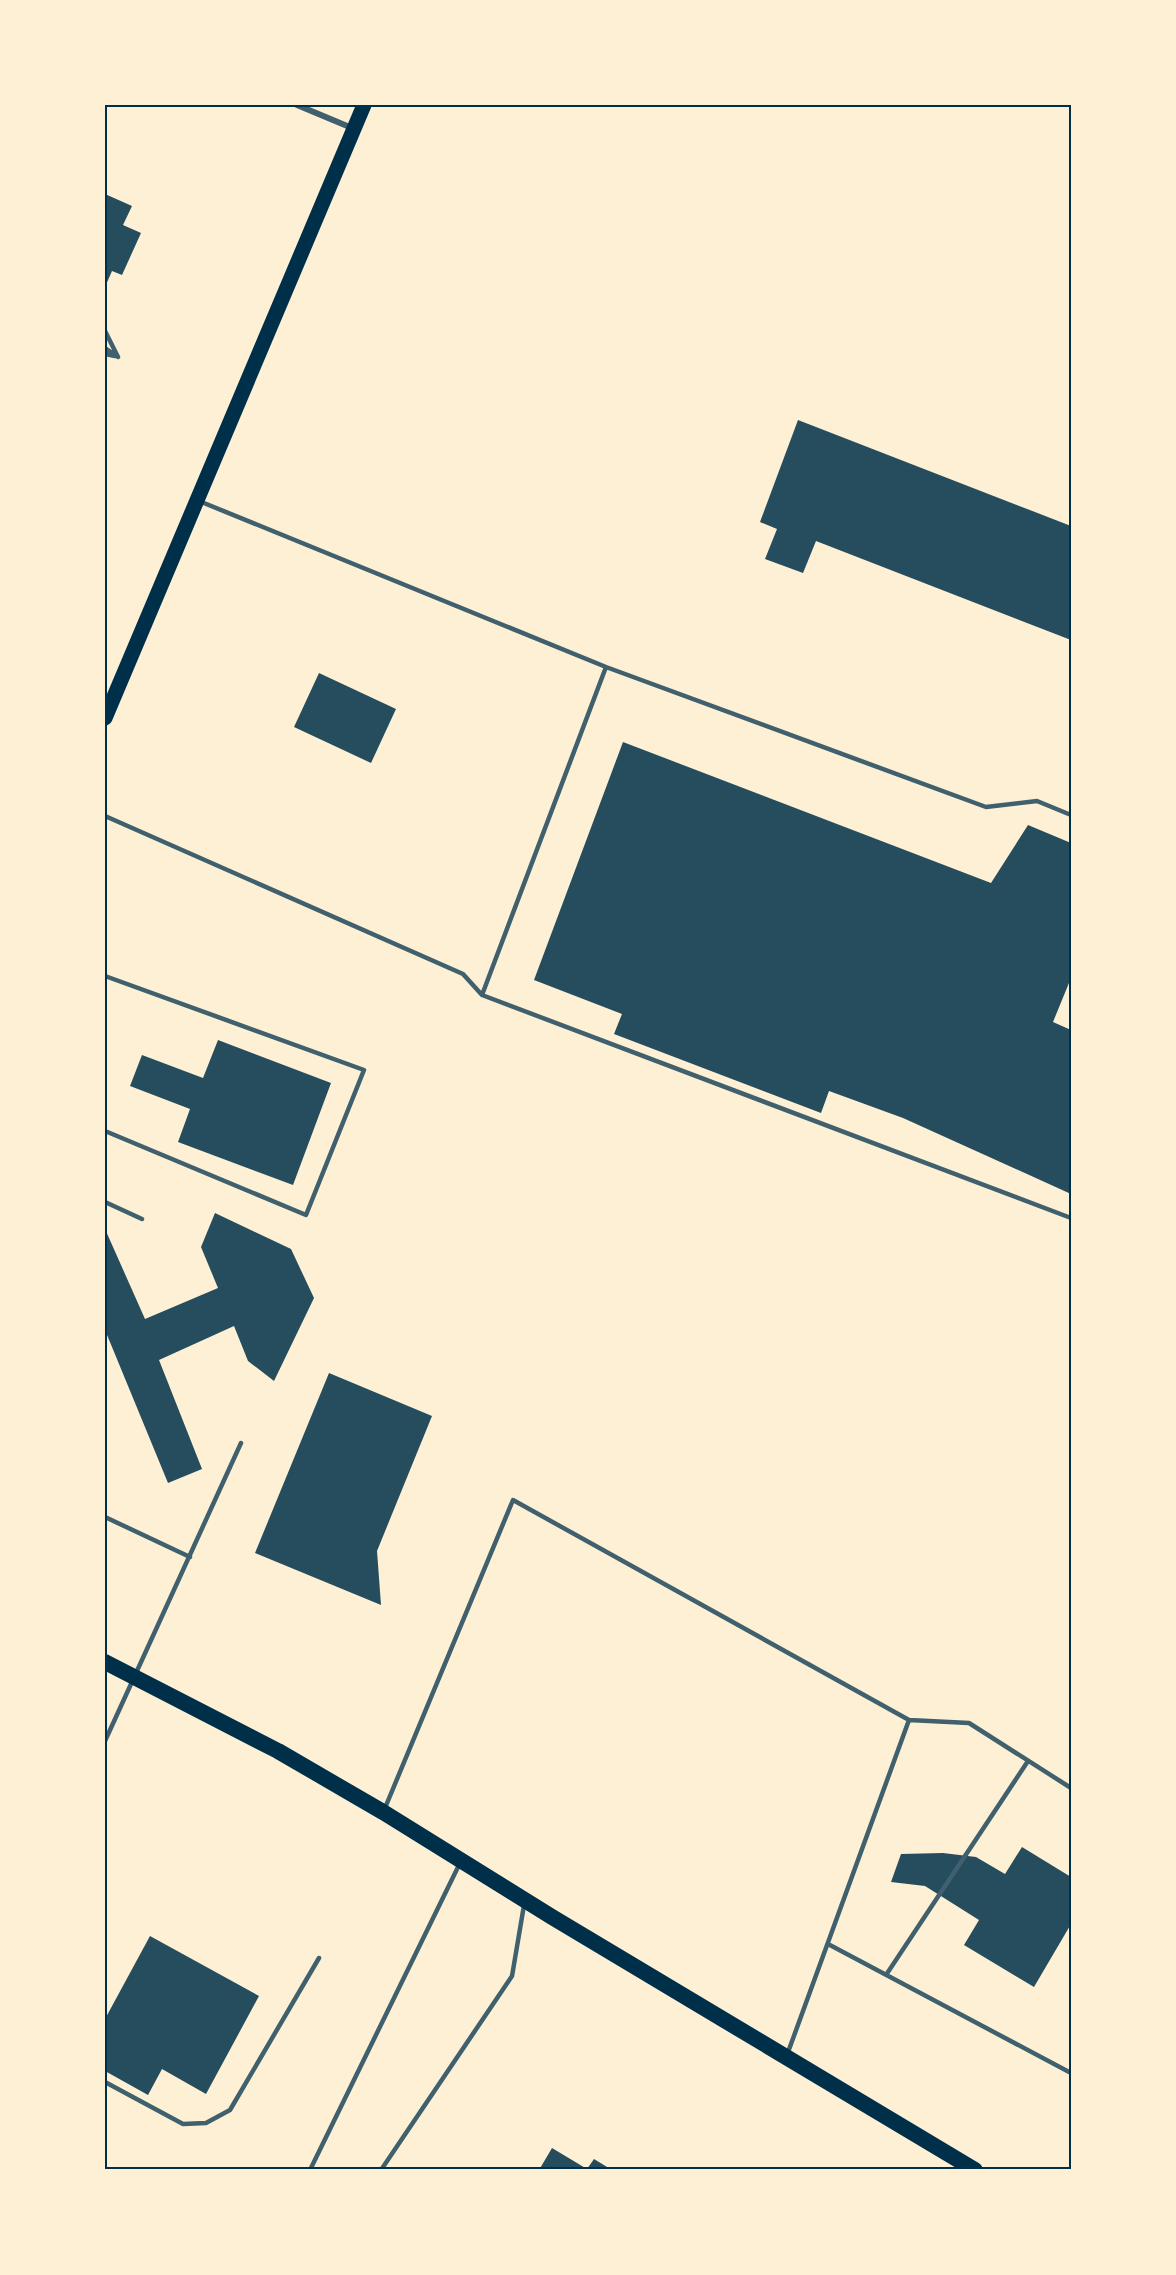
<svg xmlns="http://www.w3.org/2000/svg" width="1176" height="2275" font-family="'Public Sans',sans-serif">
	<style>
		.building { fill: #264d5e }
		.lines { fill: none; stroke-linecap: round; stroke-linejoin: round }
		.service { stroke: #3f606c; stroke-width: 4.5 }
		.minor { stroke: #3f606c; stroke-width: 6 }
		.primary { stroke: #003049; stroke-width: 15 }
		.trunk { stroke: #003049; stroke-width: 16 }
		.neatline { fill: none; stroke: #003049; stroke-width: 2 }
	</style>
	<rect width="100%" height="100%" fill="#fdf0d5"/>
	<path class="building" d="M105 194 132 206 123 225 141 233 122 275 112 271 105 287Z
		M798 420 1071 526V640L816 541 803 573 765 559 777 529 760 522Z
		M319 673 396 709 371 763 294 727Z
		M623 742 991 883 1028 825 1071 843V978L1053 1022 1071 1030V1194L903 1118 829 1091 821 1113 614 1034 622 1014 534 980Z
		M218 1040 331 1083 293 1185 178 1142 190 1109 130 1086 142 1055 203 1078Z
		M215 1213 291 1249 314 1298 274 1381 248 1361 234 1326 159 1360 202 1469 168 1483 105 1330V1229L145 1319 218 1288 201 1247Z
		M329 1373 432 1416 377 1551 381 1605 255 1553Z
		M1022 1847 1071 1877V1924L1034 1987 964 1945 979 1920 925 1886 891 1882 901 1854 943 1853 976 1857 1005 1874Z
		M150 1936 259 1996 206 2094 162 2069 148 2095 105 2071V2019Z
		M552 2148 587 2169 594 2159 612 2170H539Z"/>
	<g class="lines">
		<path class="service" d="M105 331 118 357
			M105 348 115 355
			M105 354 115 356
			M199 501 606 667 986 807 1037 801 1071 815
			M105 816 463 974 482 995 1071 1218
			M105 976 364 1070 306 1215 105 1131
			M482 995 606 667
			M105 1202 142 1219
			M105 1517 190 1557
			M909 1720 969 1723 1071 1788
			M105 1741 241 1443
			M385 1808 513 1500 909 1720 787 2055
			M828 1944 1071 2073
			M886 1975 1028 1761
			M105 2082 183 2124 206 2123 230 2110 319 1958
			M310 2170 459 1865
			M381 2170 512 1976 524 1905"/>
		<path class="minor" d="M297 105 352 128"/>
		<path class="primary" d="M105 718 364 105"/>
		<path class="trunk" d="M105 1662 278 1751 383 1812 552 1917 975 2170"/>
	</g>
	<rect width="1176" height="2275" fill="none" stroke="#fdf0d5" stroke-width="213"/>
	<rect x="106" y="106" width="964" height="2062" class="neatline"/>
</svg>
